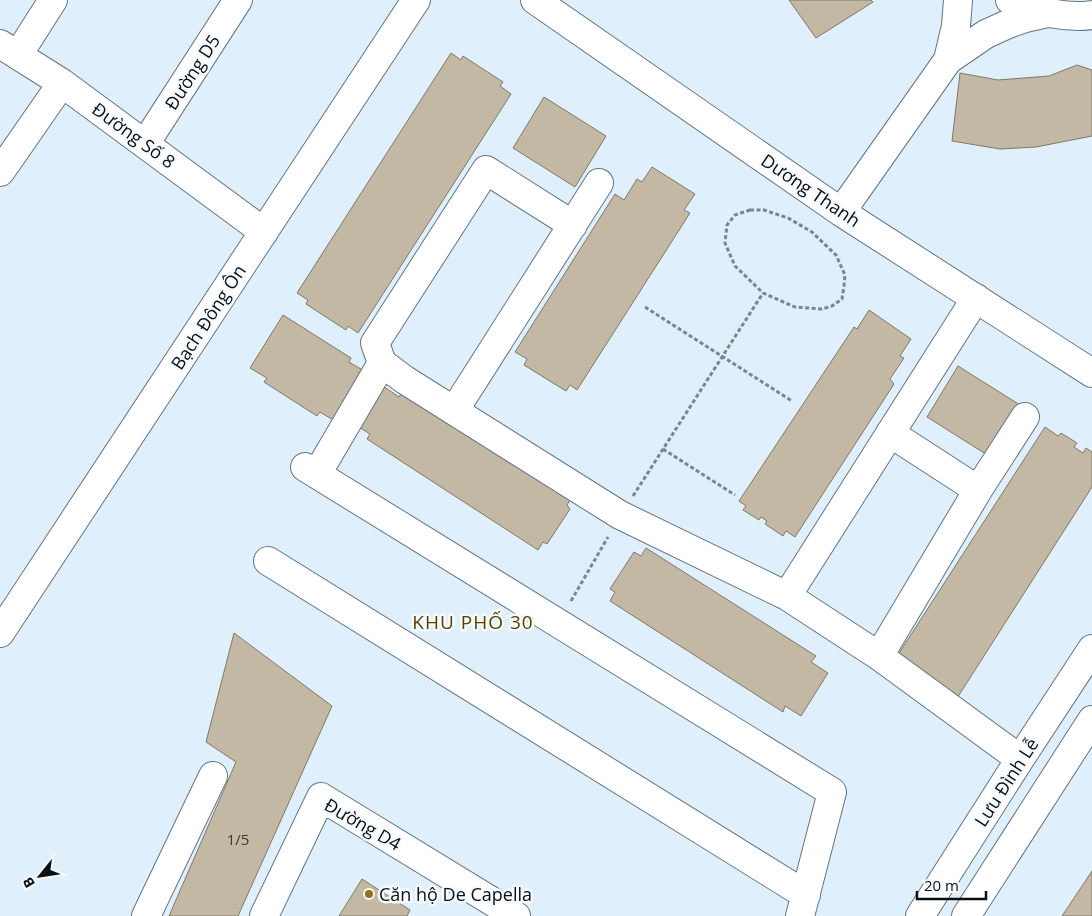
<svg xmlns="http://www.w3.org/2000/svg" width="1092" height="916" font-family="'Open Sans',sans-serif">
	<style>
		.building { fill: #c3b8a4; stroke: #817865 }
		.lines { fill: none; stroke-linecap: round; stroke-linejoin: round }
		.minor-casing { stroke: #647583; stroke-width: 30 }
		.path { stroke: #7a868e; stroke-width: 3; stroke-dasharray: 4 2.5; stroke-linecap: butt }
		.minor { stroke: #fff; stroke-width: 28 }
		.poi-dot { fill: #947018; stroke: #f6fafd; stroke-width: 2 }
		.labels { text-anchor: middle; dominant-baseline: central; stroke-width: 5; stroke-linejoin: round; paint-order: stroke }
		.number-label { font-size: 15px; fill: #383a39 }
		.street-label { font-size: 18px; fill: #091015; stroke: #f6fafd }
		.poi-label { font-size: 18px; fill: #091015; stroke: #f6fafd; text-anchor: start }
		.neighbourhood-label { font-size: 19px; letter-spacing: 1px; fill: #584000; stroke: #f6fafd }
	</style>
	<rect width="100%" height="100%" fill="#dfeffb"/>
	<path class="building" d="M789 0H871L873 2 816 38Z
		M451 53 461 60 463 56 503 82 500 86 511 94 358 333 348 326 346 330 306 304 308 300 297 293Z
		M1077 65 1092 70V136L1036 147 1000 149 952 141 960 73 998 80 1049 76Z
		M544 97 606 136 575 187 513 148Z
		M652 167 695 194 684 210 690 213 577 390 570 385 566 391 524 365 527 359 515 352 615 194 624 200 637 179 642 182Z
		M869 310 911 339 900 356 904 358 890 379 894 384 795 537 786 531 783 536 765 524 767 521 761 517 759 520 743 510 746 506 739 501 854 327 857 329Z
		M283 315 351 358 349 362 366 372 335 421 320 412 317 416 264 382 267 378 250 368Z
		M958 366 1020 405 989 456 927 417Z
		M380 384 399 397 403 391 570 500 567 505 570 509 547 544 543 542 538 550 367 439 370 434 354 424Z
		M1045 427 1058 436 1061 433 1077 443 1074 447 1083 453 1086 448 1092 452V487L952 706 892 664Z
		M646 548 816 656 811 662 828 673 801 716 785 706 783 712 610 601 615 592 610 589 634 552 641 556Z
		M234 633 332 706 238 916H169L236 762 206 742Z
		M1092 871V916H1062Z
		M362 879 410 910 407 916H339Z"/>
	<g class="lines">
		<g class="minor-casing">
			<path id="minor" d="M535 0 841 212 1092 373
				M1010 0C1036 11 1064 19 1092 15
				M0 44 62 83 264 232
				M18 55 53 0
				M948 60 956 26 958 0
				M145 144 238 0
				M0 172 3 168 62 83
				M841 212 948 60 986 34 1008 24 1025 18 1047 13
				M382 363 405 380 620 515 787 596 879 656 1020 759
				M454 411 599 183
				M890 433 978 490
				M305 467 832 792 800 916
				M317 474 382 363 375 343 486 170 573 225
				M268 561 806 895
				M787 596 976 298
				M0 633 416 0
				M879 656 978 490 1025 417
				M146 916 213 776
				M264 916 321 797 516 916
				M920 916 1020 759 1092 649
				M966 916 1092 720"/>
		</g>
		<path class="path" d="M750 210H764L788 218 812 232 836 255 845 275 844 286 842 299 832 306 822 309 795 307 763 293 735 266 725 243 727 225 735 215Z
			M645 307 792 401
			M663 449 735 495
			M633 496 763 293
			M571 601 608 537"/>
		<use href="#minor" class="minor"/>
	</g>
	<circle class="poi-dot" cx="369" cy="894" r="5"/>
	<g class="labels">
		<g class="number-label">
			<text x="238" y="839">1/5</text>
		</g>
		<g class="street-label">
			<text transform="translate(192 72) rotate(-57)">Đường D5</text>
			<text transform="translate(134 135) rotate(36)">Đường Số 8</text>
			<text transform="translate(811 190) rotate(34)">Dương Thanh</text>
			<text transform="translate(208 317) rotate(-57)">Bạch Đông Ôn</text>
			<text transform="translate(1006 782) rotate(-57)">Lưu Đình Lễ</text>
			<text transform="translate(363 824) rotate(30)">Đường D4</text>
		</g>
		<g class="poi-label">
			<text x="379" y="894">Căn hộ De Capella</text>
		</g>
		<g class="neighbourhood-label">
			<text x="473" y="622">KHU PHỐ 30</text>
		</g>
	</g>
	<g transform="translate(40 876) rotate(240)" stroke="#f6fafd" stroke-width="4" paint-order="stroke">
	<path d="M0-4L9 19L0 12L-9 19Z" fill="#091015"/>
	<text y="-8" font-size="14" font-weight="bold" text-anchor="middle" fill="#091015">B</text>
	</g>
	<path d="M917 891v8h69v-8" fill="none" stroke="#091015" stroke-width="2.5"/>
	<text x="924" y="891" font-size="15" fill="#091015" stroke="#f6fafd" stroke-width="4" paint-order="stroke">20 m</text>
</svg>
